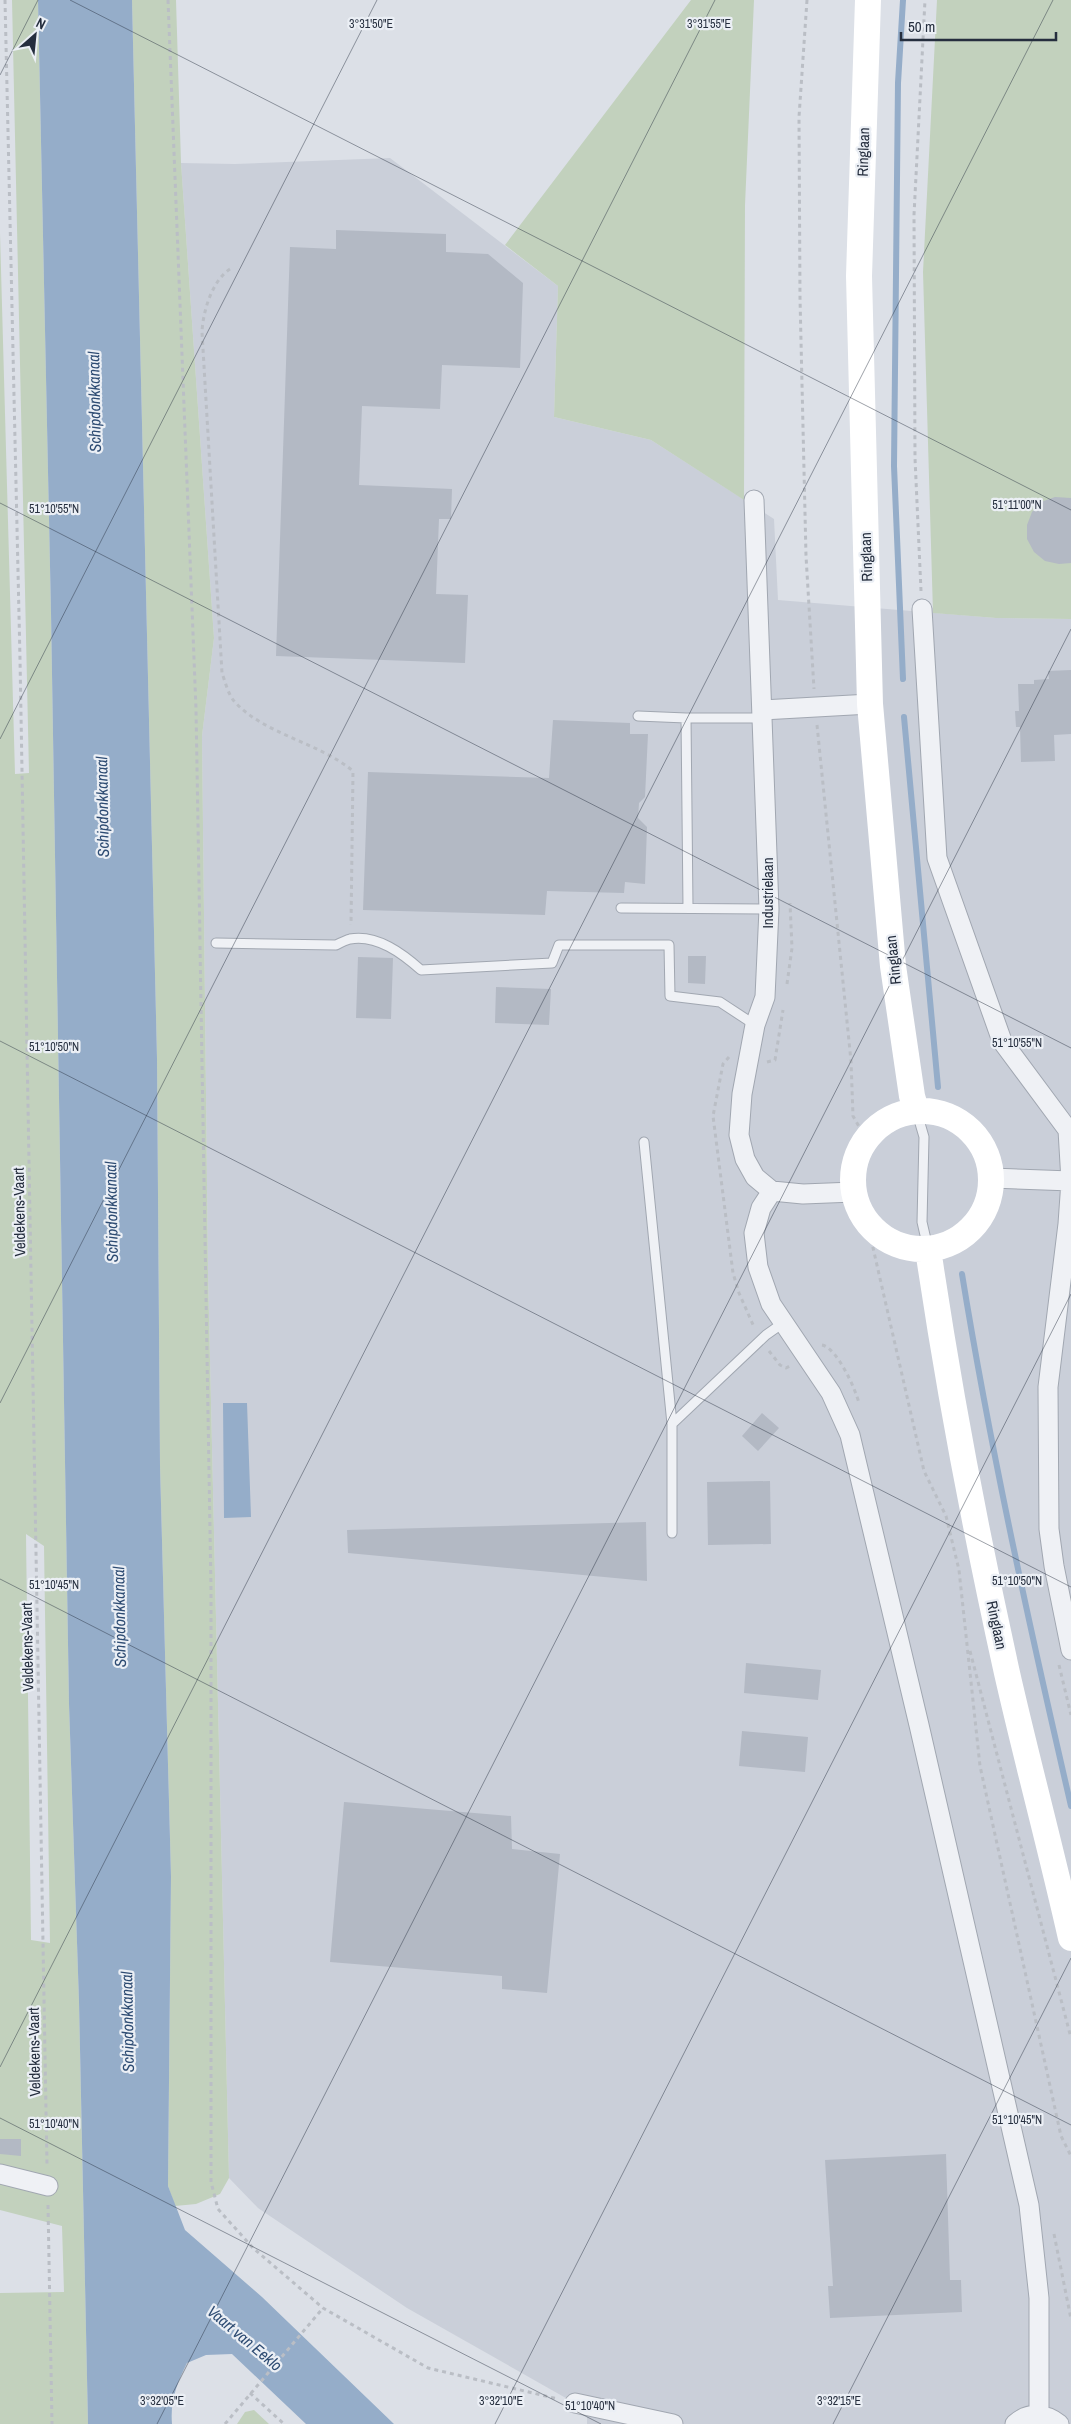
<svg xmlns="http://www.w3.org/2000/svg" width="1071" height="2424" font-family="'Archivo Narrow',sans-serif">
	<style>
		.built { fill: #cacfd9 }
		.green { fill: #c2d1bd; fill-rule: evenodd }
		.water { fill: #95adc9 }
		.lines { fill: none; stroke-linecap: round; stroke-linejoin: round }
		.stream { stroke: #95adc9; stroke-width: 6 }
		.building { fill: #b3b9c4 }
		.service-casing { stroke: #a1a7b1; stroke-width: 11 }
		.minor-casing { stroke: #a1a7b1; stroke-width: 21 }
		.path { stroke: #babec5; stroke-width: 3; stroke-dasharray: 4 4; stroke-linecap: butt }
		.service { stroke: #eff1f5; stroke-width: 9 }
		.minor { stroke: #eff1f5; stroke-width: 19 }
		.secondary { stroke: #fff; stroke-width: 26 }
		.ticks { fill: none; stroke: #252e3e; stroke-width: 1; stroke-opacity: 0.45 }
		.labels { text-anchor: middle; dominant-baseline: central; stroke-width: 4.5; stroke-linejoin: round; paint-order: stroke }
		.street-label { font-size: 15px; fill: #252e3e; stroke: #ebeff5 }
		.water-label { font-size: 16px; font-style: italic; fill: #2e4c73; stroke: #ebeff5 }
		.ticks-label { font-size: 12px; text-anchor: middle; fill: #252e3e; stroke: #ebeff5; stroke-width: 4.5; stroke-linejoin: round; paint-order: stroke }
	</style>
	<rect width="100%" height="100%" fill="#dce0e7"/>
	<path class="built" d="M390 158 558 286 554 417 651 440 774 519 778 600 996 618 1071 619V2424H587V2410L407 2308 258 2208 229 2178 208 1273 202 736 214 638 181 163 235 164Z"/>
	<path class="green" d="M12 0H38L51 613 69 1704 79 2002 88 2424H0V2293L64 2292 62 2226 0 2210V233L15 774 29 773ZM26 1534 44 1546 50 1943 31 1940Z
		M132 0H176L181 163 214 638 202 736 208 1273 229 2178 220 2194 196 2204 175 2206 168 2186 171 1876 160 1466 157 1058Z
		M691 0H754L745 205 744 500 651 440 554 417 558 286 505 245Z
		M937 0H1071V619L996 618 933 613 923 272Z
		M254 2410 269 2424H237L245 2412Z"/>
	<path class="water" d="M38 0H132L157 1058 160 1466 171 1876 168 2186 185 2230 262 2297 394 2424H306L232 2354 206 2355 187 2363C177 2383 170 2401 172 2424H88L79 2002 69 1704 51 613Z
		M223 1403H247L251 1517 224 1518Z"/>
	<g class="lines">
		<path class="stream" d="M903 679 894 466 898 83 903 0
			M904 717 938 1087
			M962 1274C991 1452 1030 1629 1071 1806"/>
	</g>
	<path class="building" d="M336 230 446 234V252L488 254 523 283 520 368 442 365 440 409 362 406 359 485 452 489 451 519H439L436 594 468 595 465 663 276 656 290 247 336 249Z
		M1055 497 1071 498V563L1059 564 1045 561 1034 552 1027 539V525L1032 512 1041 502Z
		M1071 670V734L1054 735 1055 761 1021 762 1020 727H1016L1015 711H1019L1018 684H1034V680L1049 679 1048 671Z
		M553 720 630 723V734H648L645 797 639 803 638 818 647 827 645 884 625 882 624 893 547 891 545 915 363 910 368 772 549 778Z
		M688 956H706L705 984 688 983Z
		M358 957 393 958 391 1019 356 1018Z
		M496 987 551 989 549 1025 495 1023Z
		M762 1413 779 1428 758 1451 742 1436Z
		M770 1481 771 1544 708 1545 707 1482Z
		M646 1522 647 1581 348 1553 347 1530Z
		M746 1663 821 1670 818 1700 744 1693Z
		M742 1731 808 1737 805 1772 739 1766Z
		M344 1802 511 1816 512 1849 560 1854 547 1993 502 1989V1976L330 1962Z
		M0 2139H21V2156L0 2154Z
		M946 2154 950 2280H961L962 2312 830 2318 828 2286H833L825 2160Z"/>
	<g class="lines">
		<g class="service-casing">
			<path id="service" d="M638 716 686 718 688 907
				M686 718H763
				M621 908 769 909
				M216 943 336 945C340 943 346 940 350 939 377 934 403 954 421 970L552 963 559 945H669L670 996 720 1002 755 1025
				M917 1113 924 1137 922 1222 928 1248
				M644 1142 672 1424
				M672 1533V1424L766 1335 783 1323"/>
		</g>
		<g class="minor-casing">
			<path id="minor" d="M754 500 769 909 765 997 755 1025 742 1094 739 1135 745 1159 755 1177 772 1191 803 1194 854 1192
				M922 609 937 858 1002 1041 1068 1130 1071 1181 1068 1224 1048 1387 1049 1529 1054 1566 1071 1650
				M762 710 870 704
				M992 1178 1071 1181
				M772 1191 761 1208 754 1233 758 1267 771 1304 831 1393 850 1435 919 1725 1029 2205 1039 2298V2414
				M0 2174 48 2186
				M575 2403 673 2424
				M1015 2424C1028 2412 1046 2413 1059 2424"/>
		</g>
		<path class="path" d="M5 0 20 659 47 2166
			M168 0 196 709 200 940
			M807 0 799 117 800 298 806 556 814 689
			M230 269C212 281 203 311 202 332L222 673C225 681 228 694 234 701 263 734 318 742 353 771L351 925
			M921 591 915 458 914 215 925 0
			M817 725 851 1061 853 1116 866 1139
			M200 946 211 1588V2182L218 2209 253 2248 323 2308 428 2368 558 2399
			M787 984 792 948 790 903
			M729 1057 723 1064 713 1116 733 1273 739 1293 754 1327
			M767 1062 775 1060 783 1010
			M871 1239 924 1471 946 1516 959 1570 980 1766 1061 2136 1071 2156
			M822 1345C837 1348 855 1388 859 1403
			M769 1351 780 1365 786 1368 790 1366
			M970 1651 1071 2038
			M1059 1665 1071 1715
			M48 2205 52 2424
			M1054 2234 1071 2319
			M250 2393 284 2424
			M225 2424 323 2308"/>
		<use href="#service" class="service"/>
		<use href="#minor" class="minor"/>
		<path class="secondary" d="M868 0 859 276 870 704 893 966 912 1096 916 1110
			M853 1180a69 69 0 1 1 138 0a69 69 0 1 1-138 0Z
			M928 1249C949 1392 976 1533 1007 1673 1027 1761 1051 1849 1071 1938"/>
	</g>
	<path class="ticks" d="M70 0 1071 510M0 75 38 0M0 503 1071 1048M0 739 377 0M0 1041 1071 1587M0 1403 715 0M0 1579 1071 2125M0 2067 1053 0M0 2118 601 2424M157 2424 1071 629M495 2424 1071 1294M833 2424 1071 1958"/>
	<g class="labels">
		<g class="street-label">
			<text transform="translate(863 152) rotate(-88)">Ringlaan</text>
			<text transform="translate(866 557) rotate(-92)">Ringlaan</text>
			<text transform="translate(767 893) rotate(-90)">Industrielaan</text>
			<text transform="translate(893 960) rotate(-96)">Ringlaan</text>
			<text transform="translate(19 1212) rotate(-91)">Veldekens-Vaart</text>
			<text transform="translate(997 1625) rotate(78)">Ringlaan</text>
			<text transform="translate(27 1647) rotate(-91)">Veldekens-Vaart</text>
			<text transform="translate(34 2052) rotate(-91)">Veldekens-Vaart</text>
		</g>
		<g class="water-label">
			<text transform="translate(94 402) rotate(-91)">Schipdonkkanaal</text>
			<text transform="translate(102 807) rotate(-91)">Schipdonkkanaal</text>
			<text transform="translate(111 1212) rotate(-91)">Schipdonkkanaal</text>
			<text transform="translate(119 1617) rotate(-91)">Schipdonkkanaal</text>
			<text transform="translate(127 2022) rotate(-91)">Schipdonkkanaal</text>
			<text transform="translate(245 2338) rotate(40)">Vaart van Eeklo</text>
		</g>
	</g>
	<g class="ticks-label">
		<text x="371" y="28">3°31'50"E</text>
		<text x="709" y="28">3°31'55"E</text>
		<text x="1017" y="509">51°11'00"N</text>
		<text x="54" y="513">51°10'55"N</text>
		<text x="1017" y="1047">51°10'55"N</text>
		<text x="54" y="1051">51°10'50"N</text>
		<text x="1017" y="1585">51°10'50"N</text>
		<text x="54" y="1589">51°10'45"N</text>
		<text x="1017" y="2124">51°10'45"N</text>
		<text x="54" y="2128">51°10'40"N</text>
		<text x="162" y="2405">3°32'05"E</text>
		<text x="501" y="2405">3°32'10"E</text>
		<text x="839" y="2405">3°32'15"E</text>
		<text x="590" y="2410">51°10'40"N</text>
	</g>
	<g transform="translate(35 35) rotate(27)" stroke="#ebeff5" stroke-width="4" paint-order="stroke">
	<path d="M0-4L9 19L0 12L-9 19Z" fill="#252e3e"/>
	<text y="-8" font-size="14" font-weight="bold" text-anchor="middle" fill="#252e3e">N</text>
	</g>
	<path d="M901 32v8h155v-8" fill="none" stroke="#252e3e" stroke-width="2.5"/>
	<text x="908" y="32" font-size="15" fill="#252e3e" stroke="#ebeff5" stroke-width="4" paint-order="stroke">50 m</text>
</svg>
